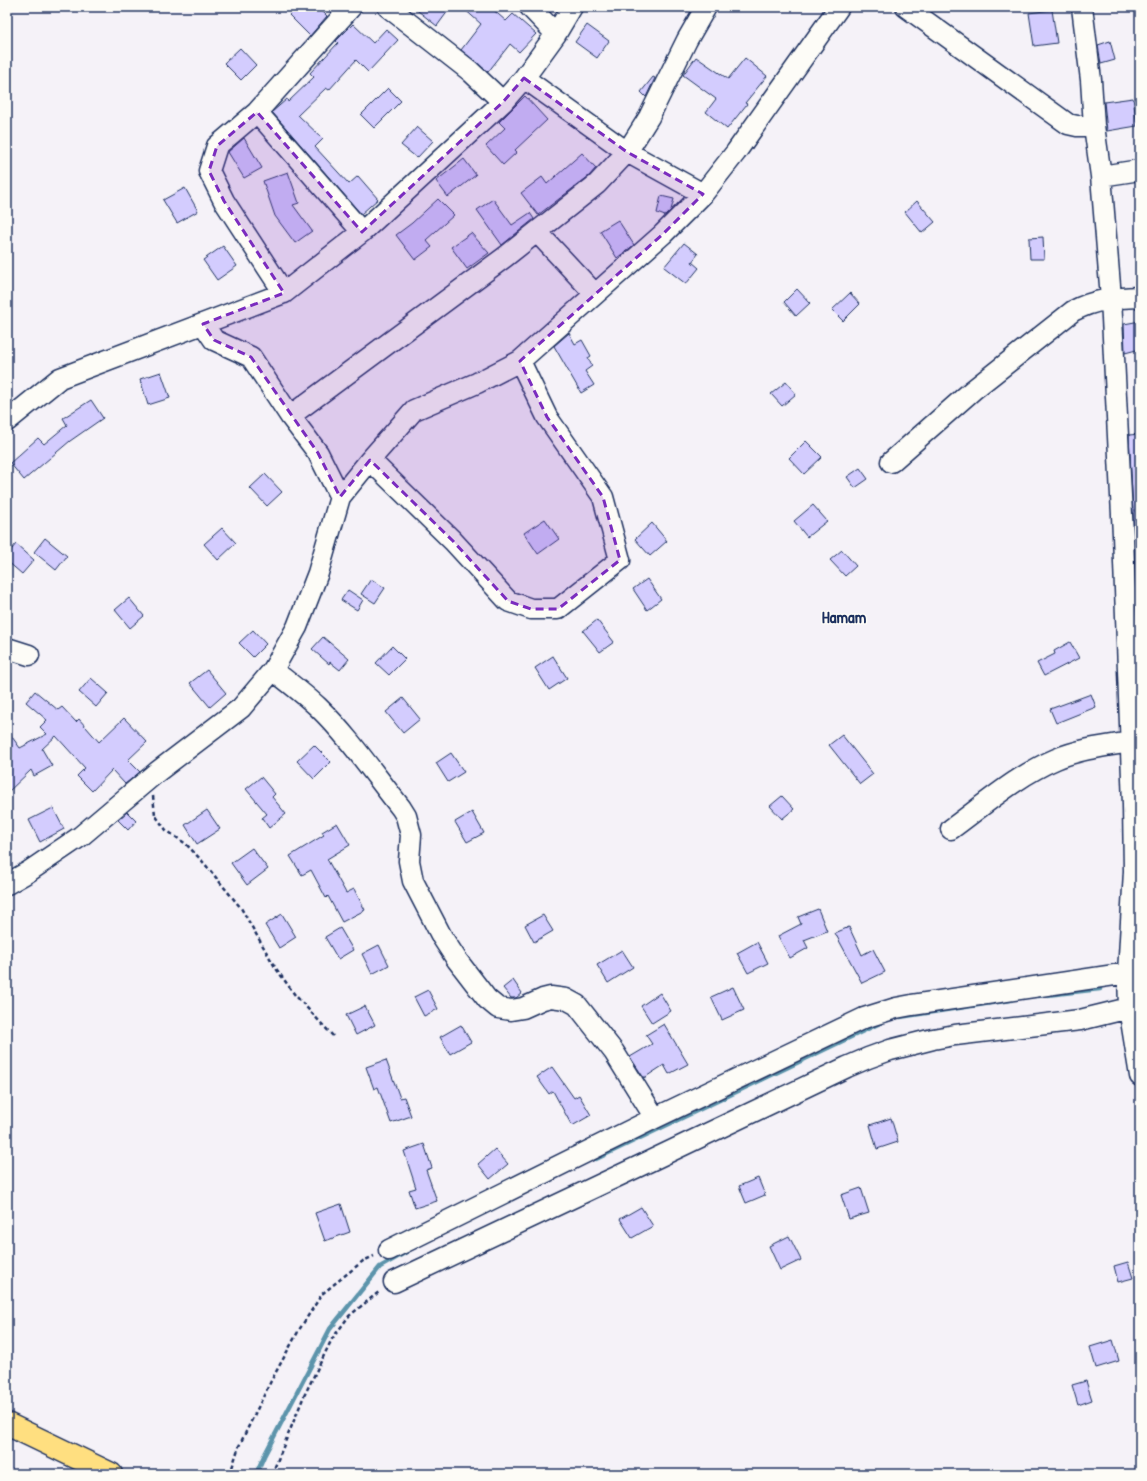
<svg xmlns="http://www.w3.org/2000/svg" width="1147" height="1481" font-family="'Patrick Hand',sans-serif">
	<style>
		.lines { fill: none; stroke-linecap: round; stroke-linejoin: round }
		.stream { stroke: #5b94ab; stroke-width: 4.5 }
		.building { fill: #d3ccfe; stroke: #1b2f5e }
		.minor-casing { stroke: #1b2f5e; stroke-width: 23 }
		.major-casing { stroke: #1b2f5e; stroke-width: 25 }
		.path { stroke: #1b2f5e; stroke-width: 2.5; stroke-dasharray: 4 3; stroke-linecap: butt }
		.minor { stroke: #fdfcf7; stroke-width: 20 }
		.major { stroke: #ffdf80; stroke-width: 22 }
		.marked { fill: #7b2cbf; fill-opacity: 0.2; stroke: #7b2cbf; stroke-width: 3; stroke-dasharray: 8 5; stroke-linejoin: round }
		.labels { text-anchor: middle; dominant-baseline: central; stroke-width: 3; stroke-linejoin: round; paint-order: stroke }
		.district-label { font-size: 17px; font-weight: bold; fill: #1b2f5e; stroke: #fdfcf7 }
	</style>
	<rect width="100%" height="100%" fill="#f5f2f8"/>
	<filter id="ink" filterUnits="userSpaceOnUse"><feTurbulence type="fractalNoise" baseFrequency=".025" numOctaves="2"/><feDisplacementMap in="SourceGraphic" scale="8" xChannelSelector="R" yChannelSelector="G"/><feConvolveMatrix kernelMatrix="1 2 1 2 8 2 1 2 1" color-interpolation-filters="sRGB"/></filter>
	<g filter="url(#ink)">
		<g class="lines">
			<path class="stream" d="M1038 996 1100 989
				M900 1017 1011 1000
				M596 1159 880 1023
				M256 1474 264 1456 330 1329 380 1267 408 1251"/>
		</g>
		<path class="building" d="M297 7H318L327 16 310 36 289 15Z
			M413 7H451L437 26Z
			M462 7H490L506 21 513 14 536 34 519 52 510 44 488 72 461 50 481 24Z
			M1052 10 1057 43 1034 46 1029 13Z
			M353 24 373 43 386 29 398 40 368 72 356 60 329 90 326 88 298 115 323 139 315 147 349 184 358 176 378 199 361 214 272 112 287 99 288 102 314 77 310 73 338 43 336 41Z
			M587 25 609 41 597 58 575 42Z
			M1110 41 1115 60 1101 64 1098 45Z
			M240 48 256 65 241 80 224 63Z
			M696 57 728 79 745 58 767 76 745 103 747 104 727 129 706 112 716 99 683 75Z
			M653 77 655 78 646 97 641 92Z
			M388 88 401 101 374 128 361 115Z
			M525 96 547 120 515 150 517 152 503 165 486 146 505 128 499 122Z
			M1133 98 1137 126 1107 131 1104 102Z
			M417 127 433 141 417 158 401 145Z
			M244 138 262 168 244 178 228 152Z
			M582 153 596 168 589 176 538 215 521 193 542 177 547 184Z
			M464 159 476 175 448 197 436 181Z
			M288 172 299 203 293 205 312 231 295 243 275 216 263 181Z
			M185 188 198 211 177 223 163 200Z
			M661 196 674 199 671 210 665 216 657 213Z
			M438 199 454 215 426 240 432 247 415 260 396 235 412 223Z
			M493 199 512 225 530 213 534 219 502 245 477 210Z
			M917 201 935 222 922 233 905 212Z
			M618 220 634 245 617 258 600 231Z
			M471 233 489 253 467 269 451 247Z
			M1043 237 1044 259H1030L1029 238Z
			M684 243 698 254 692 262 699 268 686 284 664 267Z
			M223 246 237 266 217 280 203 260Z
			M797 289 810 303 796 316 784 302Z
			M850 293 860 304 843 321 832 310Z
			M1140 321V349L1125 353 1124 324Z
			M569 333 575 344 582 340 591 356 588 358 592 366 585 371 594 385 581 393 554 346Z
			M161 372 170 398 148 405 140 379Z
			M786 382 796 394 782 406 771 394Z
			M91 400 103 418 70 441 24 480 10 463 38 438 44 444 67 425 63 418Z
			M1140 434V528L1134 529 1129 435Z
			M806 441 822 457 804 474 789 458Z
			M860 468 868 479 855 488 847 477Z
			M265 474 282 492 267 506 250 488Z
			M813 505 827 521 807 537 794 521Z
			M545 519 559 539 538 554 524 533Z
			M652 523 667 541 650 556 635 539Z
			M222 528 236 543 218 560 204 544Z
			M45 538 67 556 56 570 34 552Z
			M16 544 34 560 22 574 7 561V555Z
			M842 550 856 566 845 576 830 560Z
			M371 579 385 588 375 603 361 594Z
			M647 579 661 599 647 610 633 589Z
			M348 590 363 600 357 610 341 600Z
			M129 598 144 616 130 628 115 610Z
			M597 620 614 642 600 652 583 631Z
			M253 630 266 644 253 657 239 643Z
			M323 637 349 659 340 670 330 662 329 664 312 649Z
			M1070 642 1079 658 1044 676 1037 663 1055 654 1054 651Z
			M392 646 405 659 389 675 376 663Z
			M553 656 567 678 549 690 535 668Z
			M207 670 226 693 210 707 190 683Z
			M91 678 108 693 96 707 79 692Z
			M35 691 58 710 62 707 76 722 79 719 99 742 124 718 147 742 128 760 140 772 125 784 112 770 92 791 77 776 85 768 56 736 42 749 52 766 34 776 31 770 7 793V730L20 748 47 734 40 727 47 720 26 702Z
			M1091 694 1096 707 1056 723 1050 709Z
			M403 698 420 719 403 733 386 712Z
			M842 735 873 774 860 784 829 745Z
			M314 745 331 762 314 779 297 761Z
			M451 753 464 772 448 782 436 763Z
			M261 777 275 794 272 797 286 814 269 828 262 818 267 814 246 789Z
			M782 796 794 809 782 819 770 806Z
			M53 808 64 829 40 842 29 820Z
			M207 810 220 829 197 844 185 825Z
			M127 812 136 821 128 830 118 820Z
			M472 812 484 833 467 842 455 822Z
			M337 823 350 845 327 859 346 893 354 889 365 910 342 922 328 896 326 898 311 870 302 875 290 856 324 835 322 832Z
			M252 848 268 869 247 885 231 863Z
			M818 909 827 931 804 940 808 948 790 958 778 936 801 924 798 917Z
			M282 914 296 937 279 948 265 925Z
			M543 915 553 931 534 942 525 925Z
			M849 927 862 955 873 949 885 972 862 983 835 933Z
			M340 928 353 950 338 959 325 937Z
			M757 942 768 963 748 973 737 953Z
			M379 945 389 965 372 974 362 954Z
			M622 950 633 967 608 983 597 965Z
			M513 980 522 993 516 998H511L503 988Z
			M733 987 744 1010 722 1020 711 997Z
			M428 990 438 1009 424 1016 414 997Z
			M660 993 671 1011 652 1023 641 1006Z
			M365 1006 375 1025 356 1035 346 1015Z
			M664 1024 688 1064 669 1074 664 1065 644 1078 630 1057 652 1044 646 1035Z
			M461 1025 471 1042 450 1054 440 1037Z
			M386 1060 400 1098 404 1097 411 1116 391 1123 378 1087 374 1089 366 1067Z
			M552 1067 574 1098 579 1095 591 1115 572 1126 553 1091 549 1094 537 1077Z
			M891 1118 898 1142 877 1149 870 1125Z
			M424 1144 432 1168 426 1170 437 1201 415 1208 409 1190 416 1188 404 1151Z
			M495 1149 508 1164 490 1179 478 1164Z
			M758 1178 765 1195 746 1203 739 1186Z
			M861 1188 869 1213 849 1219 841 1195Z
			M341 1204 350 1232 325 1241 315 1213Z
			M641 1207 653 1226 632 1238 620 1219Z
			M789 1236 801 1260 780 1270 769 1246Z
			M1128 1262 1133 1278 1118 1282 1114 1266Z
			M1113 1340 1119 1361 1096 1368 1090 1347Z
			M1086 1381 1092 1400 1078 1405 1072 1385Z"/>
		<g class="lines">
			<g class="minor-casing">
				<path id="minor" d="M388 7 470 71 503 102
					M530 7 556 34
					M906 7 1068 124 1077 126H1094
					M1082 7 1091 80 1094 126 1101 176 1111 298 1123 535 1133 805 1134 871 1128 973 1129 1008 1140 1006
					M524 78 627 152 703 194
					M257 112 362 232
					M1101 176 1140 170
					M537 232 595 294
					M284 293 224 201 209 171 217 146 257 112 351 7
					M203 324 214 340 251 357 290 416 318 453 340 497
					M290 416 505 257 597 184 627 152 649 117 687 40 706 7
					M7 421 60 378 284 293 362 232 503 102 524 78 556 34 572 7
					M370 460 453 541 508 601 531 609H558L620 560 603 497 547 417 520 361
					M891 462 973 390 1073 311C1096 299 1114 298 1140 297
					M7 648 29 655
					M273 670C288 682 304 694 318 707 349 737 374 774 401 808L406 816 411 835 409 861 413 881 442 937 457 960 487 999 498 1008 511 1010 523 1008 543 999 551 997 566 999 577 1005 614 1052 655 1118
					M951 829C984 805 1018 775 1056 759 1080 749 1106 746 1131 742
					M7 884 28 872 81 836 157 772 241 708 273 670 297 627 318 573 340 497 370 460 414 410 477 383 520 361 663 234 703 194 736 152 839 7
					M389 1250 655 1118 864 1018 896 1008 912 1005 1128 973
					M394 1282 650 1161 847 1067 868 1058 890 1050 933 1039 955 1035 1080 1020 1129 1008 1140 1076"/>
			</g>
			<g class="major-casing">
				<path id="major" d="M7 1424 111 1474"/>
			</g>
			<path class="path" d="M153 796 155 815 166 830 186 844 204 863 241 908 275 967 295 995 333 1036
				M230 1474 239 1446 271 1381 299 1330 322 1294 363 1261 374 1256
				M272 1474 304 1396 332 1339 349 1316 380 1291"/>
			<use href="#minor" class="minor"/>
			<use href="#major" class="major"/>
		</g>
	</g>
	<path class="marked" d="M524 78 627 152 703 194 663 234 520 361 547 417 603 497 620 560 558 609H531L508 601 453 541 370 460 340 497 318 453 251 357 214 340 203 324 284 293 224 201 209 171 217 146 257 112 362 232 503 102Z"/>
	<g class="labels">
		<g class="district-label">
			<text x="844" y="616">Hamam</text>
		</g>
	</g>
	<rect width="1147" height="1481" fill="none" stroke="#fdfcf7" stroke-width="24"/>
	<rect x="12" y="12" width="1123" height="1457" fill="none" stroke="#1b2f5e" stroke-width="1.5" filter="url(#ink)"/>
</svg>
